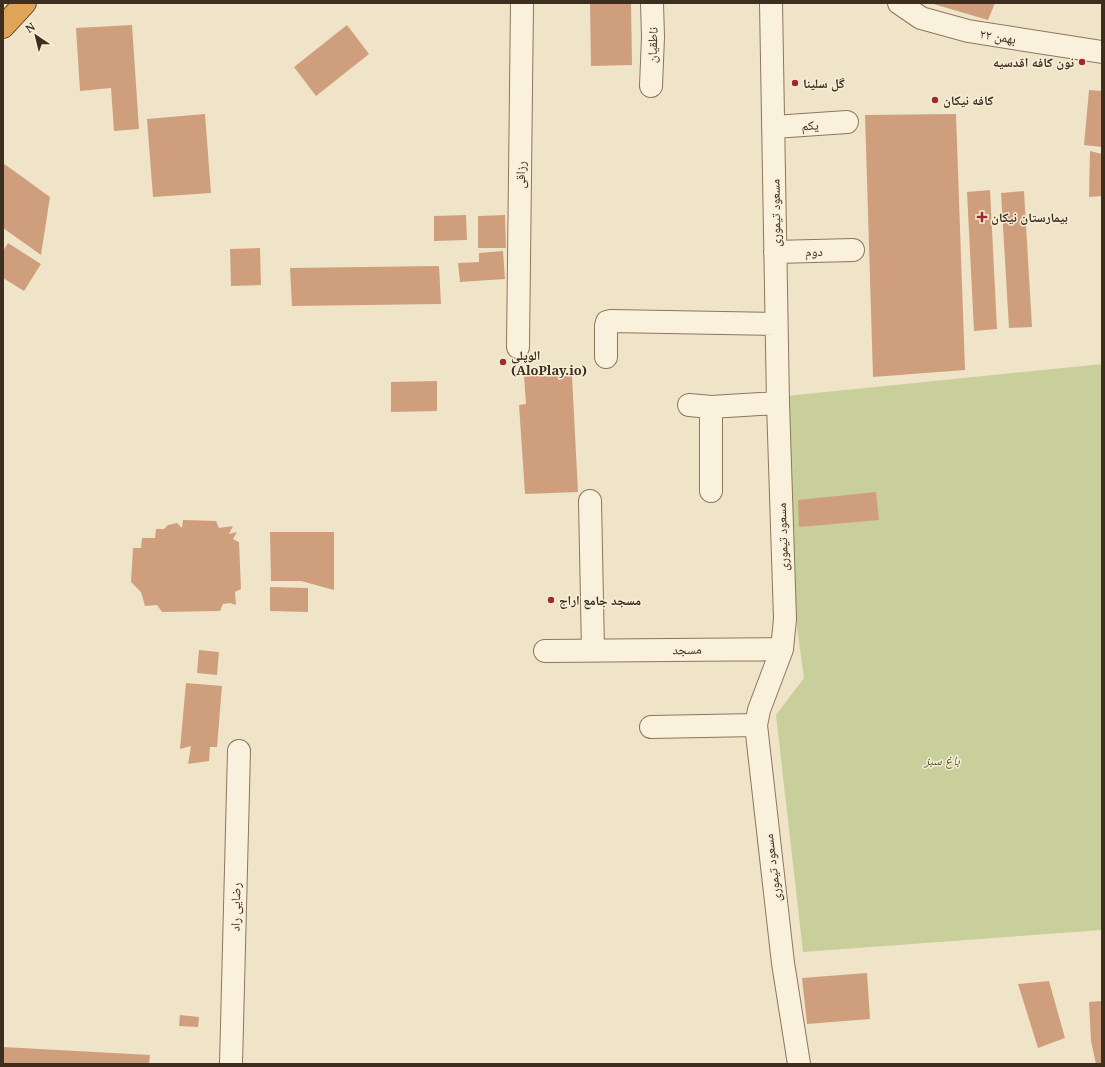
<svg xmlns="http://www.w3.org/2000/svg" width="1105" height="1067" font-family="'Noto Serif','Noto Naskh Arabic',serif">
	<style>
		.green { fill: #c9cf9b }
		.building { fill: #cf9f7d }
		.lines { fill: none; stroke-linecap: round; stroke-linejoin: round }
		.minor-casing { stroke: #8d765c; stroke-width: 24 }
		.highway-casing { stroke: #5b4430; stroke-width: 24 }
		.minor { stroke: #faf1dc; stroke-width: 22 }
		.highway { stroke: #e0a458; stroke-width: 22 }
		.poi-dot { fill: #9e2a2b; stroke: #f7eed8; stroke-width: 1.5 }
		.labels { text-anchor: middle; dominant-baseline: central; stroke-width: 3; stroke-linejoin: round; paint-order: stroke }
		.street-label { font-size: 13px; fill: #3d2e20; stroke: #f7eed8 }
		.poi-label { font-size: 13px; font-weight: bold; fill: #3d2e20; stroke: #f7eed8; text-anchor: start }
		.park-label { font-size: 13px; font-style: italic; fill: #4d5a26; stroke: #f7eed8 }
	</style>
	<rect width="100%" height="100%" fill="#f0e4c8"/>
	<path class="green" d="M1102 364V930L803 952 776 715 804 678 797 628 786 396Z"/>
	<path class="building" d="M590 3H631L632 65 591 66Z
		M930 3H995L988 20Z
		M132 25 139 129 114 131 111 88 80 91 76 28Z
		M347 25 369 54 316 96 294 67Z
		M1089 90 1102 91V147L1084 145Z
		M205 114 211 193 153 197 147 119Z
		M956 114 965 370 873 377 865 115Z
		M1090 151 1102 154V196L1089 197Z
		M3 163 50 197 41 255 3 228Z
		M990 190 997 329 974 331 967 192Z
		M1024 191 1032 327 1009 328 1001 193Z
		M466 215 467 240 434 241V216Z
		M505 215 506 248H478V216Z
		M8 243 41 264 24 291 3 278V251Z
		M260 248 261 285 231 286 230 249Z
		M503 251 505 279 460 282 458 263 479 262V253Z
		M439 266 441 304 292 306 290 268Z
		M524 376H572L578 492 525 494 519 405 526 404Z
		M437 381V411L391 412V382Z
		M876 492 879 520 799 527 798 500Z
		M183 520 216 521 219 528 233 526 229 534 237 532 233 539 239 542 241 589 235 592 236 605 230 603 223 604 220 611 162 612 157 605 145 606 141 592 131 582 133 548H141L142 538H155L156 529H164L168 525 177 523 182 528Z
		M270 532H334V590L301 581H271Z
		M270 587 308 588V612L270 611Z
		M199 650 219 652 217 675 197 673Z
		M186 683 222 686 217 747H210L209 761 188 764 191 746 180 749Z
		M867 973 870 1019 807 1024 802 978Z
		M1049 981 1065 1038 1038 1048 1018 984Z
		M1102 1001V1064H1096L1091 1041 1089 1002Z
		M180 1015 199 1017 198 1027 179 1026Z
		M3 1047 150 1055 149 1064H3Z"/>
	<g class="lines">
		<g class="minor-casing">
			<path id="minor" d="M771 3 778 403 785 619 782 649 759 710 756 725 783 963 799 1064
				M899 3 921 18 968 31 1102 52
				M651 86 653 37 652 3
				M774 127 847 122
				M775 252 853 250
				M518 347 522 3
				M606 357V326L607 322 611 321 776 324
				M689 405 711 407 778 403
				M711 407V491
				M590 501 593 650
				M545 651 782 649
				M651 727 756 725
				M231 1064 239 751"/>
		</g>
		<g class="highway-casing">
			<path id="highway" d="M3 27 25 3"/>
		</g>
		<use href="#minor" class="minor"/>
		<use href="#highway" class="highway"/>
	</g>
	<g class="poi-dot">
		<circle cx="1082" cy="62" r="4"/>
		<circle cx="795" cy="83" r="4"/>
		<circle cx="935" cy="100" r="4"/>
		<path d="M980 211h4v4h4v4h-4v4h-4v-4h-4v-4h4z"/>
		<circle cx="503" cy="362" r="4"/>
		<circle cx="551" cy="600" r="4"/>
	</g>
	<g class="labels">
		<g class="street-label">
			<text transform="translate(998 36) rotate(9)">۲۲ بهمن</text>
			<text transform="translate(652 45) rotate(-88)">ناطقیان</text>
			<text transform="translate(810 125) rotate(-4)">یکم</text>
			<text transform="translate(520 175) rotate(-89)">رزاقی</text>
			<text transform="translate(775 213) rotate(-91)">مسعود تیموری</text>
			<text transform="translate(814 251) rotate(-1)">دوم</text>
			<text transform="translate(782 537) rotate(-92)">مسعود تیموری</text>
			<text transform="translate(687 649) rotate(-1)">مسجد</text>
			<text transform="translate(772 868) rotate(-97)">مسعود تیموری</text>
			<text transform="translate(235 907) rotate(-89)">رضایی راد</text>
		</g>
		<g class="poi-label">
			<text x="1074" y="62" text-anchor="end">نون کافه اقدسیه</text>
			<text x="803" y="83">گل سلینا</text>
			<text x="943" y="100">کافه نیکان</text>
			<text x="991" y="217">بیمارستان نیکان</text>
			<text x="511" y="355">الوپلی<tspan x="511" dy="15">(AloPlay.io)</tspan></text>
			<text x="559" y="600">مسجد جامع اراج</text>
		</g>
		<g class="park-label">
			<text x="942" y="760">باغ سبز</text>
		</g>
	</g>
	<rect width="1105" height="1067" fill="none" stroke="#3d2e20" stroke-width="8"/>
	<g transform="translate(36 36) rotate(325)" stroke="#f7eed8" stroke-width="3" paint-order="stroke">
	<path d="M0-3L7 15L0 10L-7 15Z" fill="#3d2e20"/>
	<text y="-6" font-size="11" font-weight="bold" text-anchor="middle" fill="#3d2e20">N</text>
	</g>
</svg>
